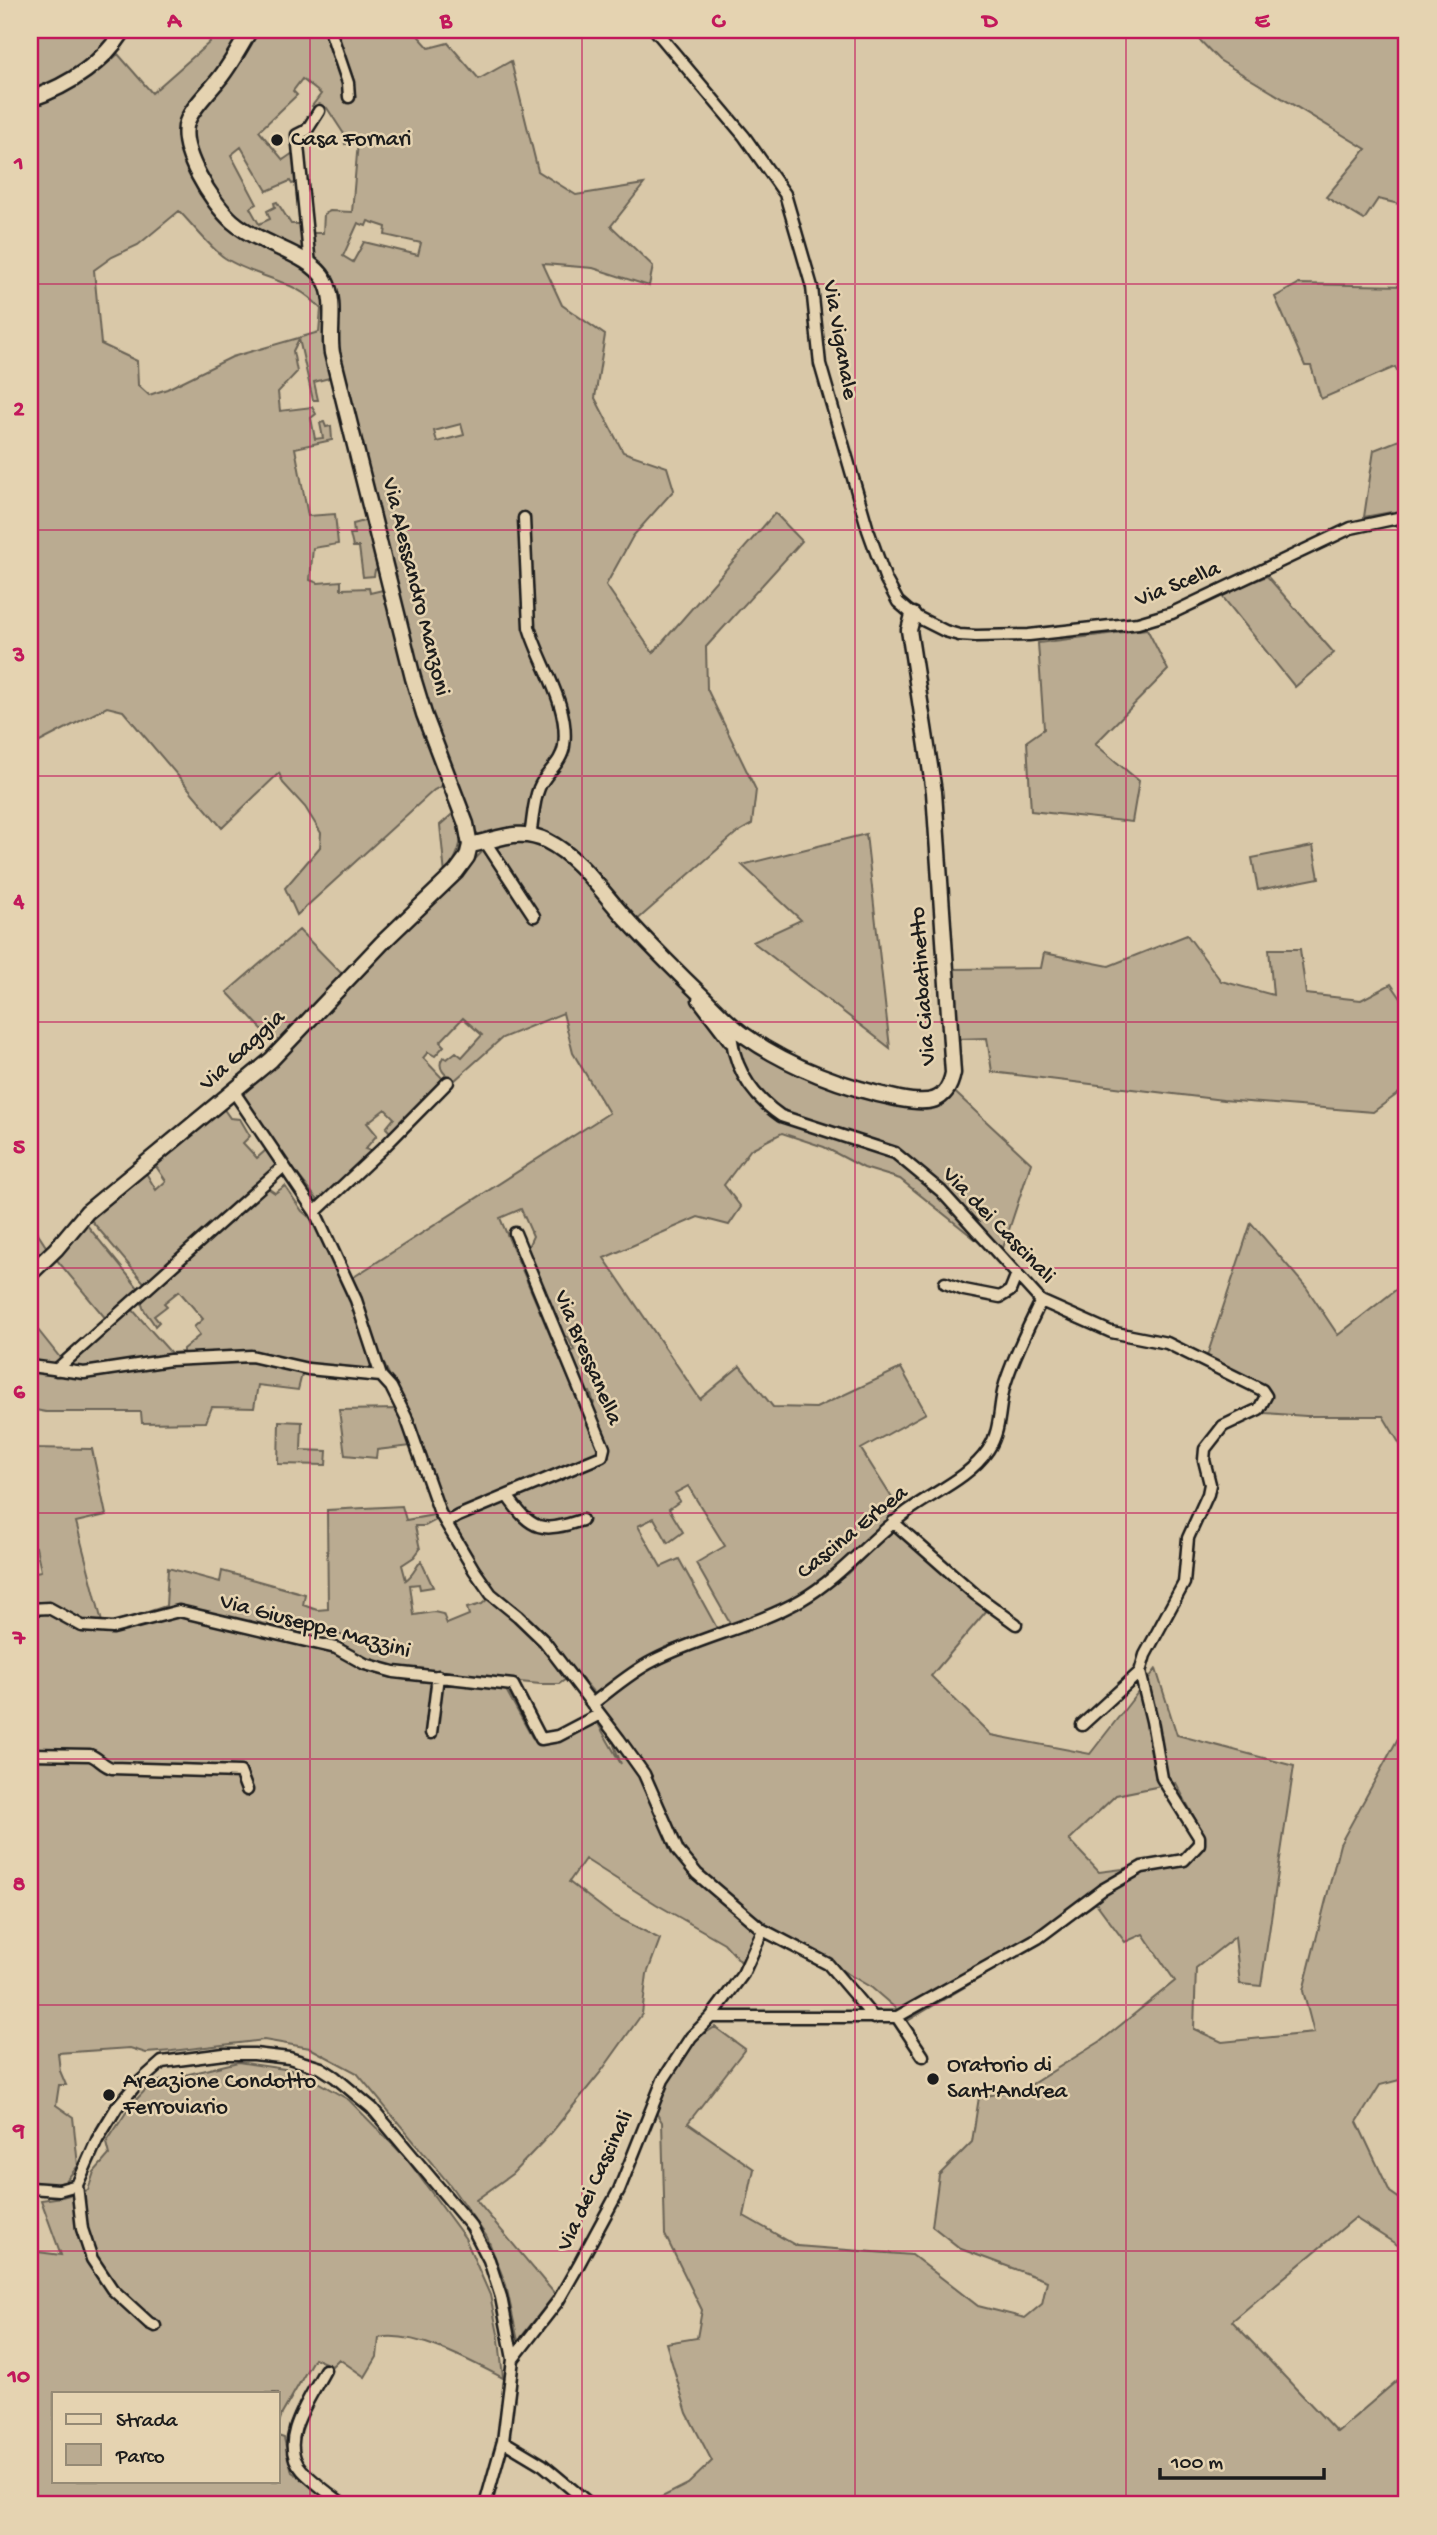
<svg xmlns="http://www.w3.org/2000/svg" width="1437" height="2535" font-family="'Gochi Hand',sans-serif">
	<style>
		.green { fill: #baab91; stroke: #6b6456; stroke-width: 2; fill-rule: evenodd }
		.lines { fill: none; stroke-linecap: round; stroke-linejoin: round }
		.street-casing { stroke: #1c1c1c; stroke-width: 15 }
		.secondary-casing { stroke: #1c1c1c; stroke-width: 19 }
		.street { stroke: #e5d3b1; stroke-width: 10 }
		.secondary { stroke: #e5d3b1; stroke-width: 14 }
		.grid { fill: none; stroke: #c2185b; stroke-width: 2; stroke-opacity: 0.55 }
		.poi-dot { fill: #1c1c1c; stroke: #e5d3b1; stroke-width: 2.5 }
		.labels { text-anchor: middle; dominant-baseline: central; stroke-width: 5; stroke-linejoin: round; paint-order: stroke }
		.poi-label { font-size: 23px; fill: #1c1c1c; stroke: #e5d3b1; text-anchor: start }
		.street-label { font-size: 23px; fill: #1c1c1c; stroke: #e5d3b1 }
		.neatline { fill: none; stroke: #c2185b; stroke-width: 2.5 }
		.grid-label { font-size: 23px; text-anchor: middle; font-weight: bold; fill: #c2185b }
	</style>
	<rect width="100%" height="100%" fill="#d9c8a8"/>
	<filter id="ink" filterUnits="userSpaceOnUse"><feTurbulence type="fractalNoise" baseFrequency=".0143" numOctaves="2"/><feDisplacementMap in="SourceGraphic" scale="14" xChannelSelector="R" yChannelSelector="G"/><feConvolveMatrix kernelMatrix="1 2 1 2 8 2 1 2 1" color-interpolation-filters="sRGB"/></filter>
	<g filter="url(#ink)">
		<path class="green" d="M30 30H118L76 70 42 87 30 90Z
			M222 30H247L186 121 211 199 307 269 323 284 333 377 314 382 318 400H313L299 339 293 351 297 372 278 392 280 411 312 407 316 414 311 418 315 439 323 438 320 423 324 422 326 427 331 426 332 440 295 448 308 516 335 514 338 544 313 548 310 580 318 583 341 581V589L369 588 370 593 387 589 448 783 434 790 297 915 285 888 320 847 321 833 305 807 283 783 279 773 222 828 123 711 107 707 30 747V105C63 94 92 79 118 54L152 93 210 42 207 33ZM179 211C192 224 211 249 225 258 256 279 296 278 321 309L319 332 232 357 167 389 149 395 138 385 137 361 101 344 94 270 112 257 138 245Z
			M256 30H327L346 89 351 88 333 30H413L429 48 448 43 479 79 511 61 538 171 576 195 644 184 611 226 653 266 649 286 593 268 543 264 562 305 605 335 595 398 623 452 667 467 674 490 633 536 606 585 653 653 775 513 802 541 706 647 707 689 756 790 752 824 735 834 636 921 745 1031 768 1046 829 1074 873 1087 920 1097 937 1095 946 1084 1031 1163 1003 1248 990 1251 900 1179 864 1168 824 1147 782 1133 751 1149 724 1185 741 1207 729 1225 698 1217 604 1258 700 1399 740 1366 773 1407 816 1408 901 1368 926 1413 861 1449 901 1512 840 1569 809 1591 732 1627 696 1563 725 1546 688 1486 675 1493 680 1501 669 1509 683 1532 668 1543 654 1518 638 1526 661 1567 679 1559 718 1630 665 1647 664 1649 676 1656 781 1615 831 1586 849 1573 893 1528 988 1609 931 1676 991 1735 1090 1754 1156 1669 1177 1735 1294 1766 1261 1986 1240 1984 1235 1937 1196 1968 1194 2029 1222 2042 1314 2033 1303 1991 1340 1844 1407 1722V2078L1380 2085 1357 2122 1390 2192 1407 2204V2237L1399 2246 1355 2218 1232 2321 1337 2432 1407 2372V2505H652L650 2503 688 2484 712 2461 687 2413 666 2343 697 2338 702 2310 665 2235 662 2122 655 2111 673 2073 696 2039 715 2027 745 2049 688 2123 754 2169 744 2216 797 2246 912 2255 978 2306 1025 2318 1042 2304 1047 2281 961 2249 932 2226 939 2175 972 2142 979 2097 1024 2089 1101 2041 1175 1981 1143 1934 1125 1942 1096 1903 1044 1940 909 2020 872 1988 765 1925 742 1963 724 1943 656 1904 585 1859 569 1882 611 1914 660 1939 647 1974 642 2014 600 2073 552 2132 512 2174 476 2200 555 2294 518 2341 506 2285 487 2237 450 2185 357 2073 310 2048 264 2040 172 2051 146 2053 130 2048 58 2053 60 2071 66 2085H59L56 2105 73 2117 78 2166 65 2182 35 2188 30 2186V1825H33V1816H30V1786L34 1785 35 1751H30V1573L41 1571 36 1547 30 1548V1448L92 1449 106 1515 76 1522 102 1622 111 1624 166 1606 168 1568 220 1582 222 1571 305 1594 303 1605 317 1610 328 1609 327 1510 402 1506 406 1520 434 1515 436 1520 425 1526H415L420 1549 414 1557 402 1565 406 1580C414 1574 415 1568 421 1561L433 1587 420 1589 419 1584 410 1585 414 1615 434 1612 443 1614 447 1624 469 1615 467 1608 482 1604 490 1597 530 1629 569 1677 559 1684H540L393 1669 366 1661 341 1647 344 1636 330 1632 334 1647 365 1664 364 1667 393 1674 444 1679 506 1690 532 1737 559 1731 592 1713 621 1764 595 1694 545 1636 499 1594 472 1560 454 1529 456 1521 503 1503 508 1502 511 1506 517 1503V1496L520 1494 609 1456 590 1410 594 1403 590 1392 584 1394 568 1355 574 1350 568 1337 560 1336 526 1251 533 1236 521 1209 500 1218 600 1452 446 1516 413 1423 382 1360 358 1296 349 1280 609 1113 573 1053 563 1013 502 1038 455 1080C445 1076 436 1068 443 1057L447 1059 456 1052 462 1057 482 1035 463 1018 440 1042 444 1046 435 1056 428 1052 423 1058 445 1081 392 1134 386 1128 394 1118 385 1109 367 1123 377 1135 365 1149 371 1151 322 1199H317L283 1156 241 1093 271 1068 484 850C491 848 498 843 505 841 550 829 583 875 609 903L616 900C592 876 567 841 532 834 535 820 536 800 542 787 548 773 563 761 565 745 570 704 541 665 531 627L526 520 523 518 527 626 543 673 554 694 561 726 562 746 556 761 537 787 527 832 506 831 483 840 475 831 428 715 337 353C333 333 339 314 334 293 331 281 324 275 318 265 312 257 312 242 311 233H323L324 214 330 211 352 212 358 142 345 144 344 134 327 108 319 111 312 106 321 94 302 79 293 91 297 95 259 131 283 160 293 153 295 183 292 184 290 181 267 191 241 147 231 155 257 204 250 208 259 224 270 219 267 211 275 207 274 203 277 202 291 224H301L304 251 300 254C282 247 263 239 247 229 220 213 181 155 194 124 202 105 221 89 233 72 242 59 249 44 256 30ZM368 221 386 227 385 235 421 243 418 255 364 242 353 262 343 256 358 223 366 226ZM461 424 464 435 437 442 434 431ZM1176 1783 1203 1834 1201 1849 1187 1861 1099 1872 1069 1840 1116 1795Z
			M1190 30H1407V206L1378 199 1364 220 1326 197 1366 149 1219 60Z
			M1298 284 1407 286V392L1395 367 1321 399 1311 366H1305L1275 297Z
			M1407 437V526H1384L1391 512 1364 517 1374 450Z
			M368 520 379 569 375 570 374 576 363 577 359 547H353L350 534H354L353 524Z
			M1267 576 1334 653 1295 687 1221 595Z
			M1147 629 1168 670 1095 744 1139 781 1132 822 1031 811 1027 741 1044 729 1038 643Z
			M457 810C463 840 463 849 445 875L440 825Z
			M866 834 890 1048 753 942 801 920 742 865Z
			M1313 846 1319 878 1258 890 1252 858Z
			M299 930 345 977 278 1046 227 992Z
			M1187 935 1221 981 1273 995 1269 949H1300L1306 994 1361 1000 1391 984 1407 1007V1087L1373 1112 1223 1100 992 1072 987 1038 956 1039 954 969 1041 968 1044 953 1109 966Z
			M223 1108 230 1118 240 1119 250 1136 243 1143 257 1158 266 1150 278 1167 146 1285 91 1220 146 1173 156 1190 166 1181 153 1162Z
			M285 1186 302 1211 315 1222 352 1301 376 1369 312 1367 252 1353 188 1354 85 1369 66 1365 131 1308 171 1353 183 1352V1349L200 1335 194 1327 203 1319 179 1291 164 1303 167 1306 154 1316 159 1322 155 1326C150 1315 138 1309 143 1295L266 1187 275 1193Z
			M1251 1223 1306 1287 1338 1335 1407 1281V1456L1383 1416H1306L1265 1413 1270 1394 1207 1356Z
			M86 1224 139 1289 107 1320 56 1259 78 1230Z
			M32 1225 49 1251 30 1266V1226Z
			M30 1320 61 1359C53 1367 40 1364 30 1362Z
			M238 1361 287 1367 302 1374 298 1390 258 1385 254 1408 212 1407 206 1422 142 1423 141 1412H46L30 1409V1369L50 1373Z
			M398 1409 412 1446 377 1450 376 1458 345 1455 339 1410Z
			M279 1421 302 1422 301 1450 327 1451 326 1465 278 1464Z
			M238 2062 298 2071 349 2100 406 2158 465 2238 490 2295 499 2339 503 2378C472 2362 414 2330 379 2338L377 2357 365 2377 339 2359 332 2366 314 2358 282 2414 278 2426V2393H54V2481H278V2436L284 2438 292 2472 325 2493 339 2505H30V2251L61 2255 41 2200 62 2197 88 2190 94 2172 109 2155 106 2143 131 2105 152 2083Z"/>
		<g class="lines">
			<g class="street-casing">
				<path id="street" d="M330 30 348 83 349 97
					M655 30 744 136 785 194 812 287 820 364 868 530 886 580 898 602 913 615 945 631 959 635 976 636 1029 635 1138 623 1172 613 1351 528 1407 516
					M310 265 297 135 307 130 319 111
					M524 518 529 627C540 665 570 705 564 746 562 763 545 773 539 788 533 802 533 821 530 836
					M486 843 534 916
					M698 1000 730 1042
					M731 1023C730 1062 749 1094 781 1116L895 1153 941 1191 1041 1301 1111 1332 1167 1343 1262 1390 1266 1396 1259 1409 1223 1426 1205 1449 1204 1460 1210 1484 1208 1494 1188 1538 1184 1583 1145 1655 1140 1672 1082 1725
					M234 1092 315 1212 356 1300 381 1376
					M315 1212 382 1149 448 1082
					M945 1283 964 1290 1000 1297 1010 1291 1016 1276
					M30 1366 84 1373 170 1360 251 1356 308 1369 381 1376 391 1387 406 1417 440 1513 474 1570 491 1594 518 1616 544 1641 619 1739 644 1774 678 1851 697 1874 763 1930 743 1974 711 2017 691 2037 663 2080 619 2190 578 2266 558 2301 513 2359
					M56 1370 284 1166
					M508 1497C532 1531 542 1533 582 1520
					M893 1522 976 1595 1016 1624
					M446 1523 458 1516 602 1456 604 1448 515 1233
					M30 1609 49 1608 82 1626 113 1628 179 1611 336 1648 365 1664 394 1672 513 1685 541 1739 558 1736 600 1714
					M592 1704C612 1689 631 1672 653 1661 701 1636 754 1627 801 1600 842 1576 870 1539 908 1511 934 1492 969 1478 988 1450 1002 1429 998 1407 1005 1384 1014 1355 1028 1328 1041 1301
					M431 1733 438 1676
					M30 1754 90 1755C99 1758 103 1766 112 1768L240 1772 247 1790
					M763 1930 828 1964 874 2018
					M711 2017H897L1038 1938 1102 1890 1142 1867 1184 1860 1199 1844V1837L1162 1778 1152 1721 1140 1672
					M897 2017 923 2056
					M30 2188 59 2190 77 2185
					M155 2326 149 2323 112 2289 92 2259 82 2229 77 2185 97 2140 117 2107 135 2086 162 2062 224 2054H254L289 2058 321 2068 335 2077 372 2108 472 2227 489 2260 501 2297 513 2359 503 2441 485 2505
					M325 2370C311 2397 276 2442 302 2470 314 2483 330 2494 344 2505
					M503 2441 543 2465 591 2505"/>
			</g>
			<g class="secondary-casing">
				<path id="secondary" d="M30 99C68 86 102 64 124 30
					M470 845C497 840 519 827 547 841 581 858 604 896 630 923 654 949 679 974 705 999 717 1011 730 1025 744 1035 789 1067 846 1088 900 1099 927 1104 947 1104 953 1073L934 792 909 630 913 615
					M30 1274 56 1249 87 1212 271 1060 382 943 456 872 467 857 470 845 466 824 424 714 413 678 332 353C328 330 337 302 325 280 314 260 282 250 263 240 252 235 241 229 232 221 212 203 178 149 187 122 193 106 209 92 219 79 231 64 240 47 250 30"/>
			</g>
			<use href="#street" class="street"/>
			<use href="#secondary" class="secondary"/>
		</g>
	</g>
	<path class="grid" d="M310 30V2505M582 30V2505M855 30V2505M1126 30V2505M30 284H1407M30 530H1407M30 776H1407M30 1022H1407M30 1268H1407M30 1513H1407M30 1759H1407M30 2005H1407M30 2251H1407"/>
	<g class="poi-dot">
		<circle cx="277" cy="140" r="7"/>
		<circle cx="933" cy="2079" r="7"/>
		<circle cx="109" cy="2095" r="7"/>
	</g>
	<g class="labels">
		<g class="poi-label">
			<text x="291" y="140">Casa Fornari</text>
			<text x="947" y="2066">Oratorio di<tspan x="947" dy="26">Sant'Andrea</tspan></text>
			<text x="123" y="2082">Areazione Condotto<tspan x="123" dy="26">Ferroviario</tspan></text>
		</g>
		<g class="street-label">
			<text transform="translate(839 340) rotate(80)">Via Viganale</text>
			<text transform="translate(1178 585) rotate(-22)">Via Scella</text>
			<text transform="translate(415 587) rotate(76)">Via Alessandro Manzoni</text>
			<text transform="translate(924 986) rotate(-94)">Via Ciabatinetto</text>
			<text transform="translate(243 1051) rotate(-43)">Via Gaggia</text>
			<text transform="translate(998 1226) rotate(46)">Via dei Cascinali</text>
			<text transform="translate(587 1358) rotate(67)">Via Bressanella</text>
			<text transform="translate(853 1533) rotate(-39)">Cascina Erbea</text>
			<text transform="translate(315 1627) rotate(15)">Via Giuseppe Mazzini</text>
			<text transform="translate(596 2181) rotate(-65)">Via dei Cascinali</text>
		</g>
	</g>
	<rect width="1437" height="2535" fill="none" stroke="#e5d3b1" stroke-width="77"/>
	<rect x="52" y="2392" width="228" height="91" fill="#e5d3b1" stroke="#958a75" stroke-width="2"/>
	<rect x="66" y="2414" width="35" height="10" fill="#e5d3b1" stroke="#958a75" stroke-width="2"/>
	<text x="116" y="2426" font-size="21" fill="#1c1c1c">Strada</text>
	<rect x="66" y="2444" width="35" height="21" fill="#baab91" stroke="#958a75" stroke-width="2"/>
	<text x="116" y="2462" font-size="21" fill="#1c1c1c">Parco</text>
	<path d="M1160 2468v10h164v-10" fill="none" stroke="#1c1c1c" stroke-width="3.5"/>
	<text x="1171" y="2468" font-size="21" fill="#1c1c1c" stroke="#e5d3b1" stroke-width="5" paint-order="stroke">100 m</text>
	<rect x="38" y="38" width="1360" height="2458" class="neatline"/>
	<g class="grid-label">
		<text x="174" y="27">A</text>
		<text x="446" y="27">B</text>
		<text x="718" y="27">C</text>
		<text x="990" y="27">D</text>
		<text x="1262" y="27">E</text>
		<text x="19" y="169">1</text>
		<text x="19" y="415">2</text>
		<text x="19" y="661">3</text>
		<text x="19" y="907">4</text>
		<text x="19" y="1153">5</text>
		<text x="19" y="1398">6</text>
		<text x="19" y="1644">7</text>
		<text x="19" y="1890">8</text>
		<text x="19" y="2136">9</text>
		<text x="19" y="2382">10</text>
	</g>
</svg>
